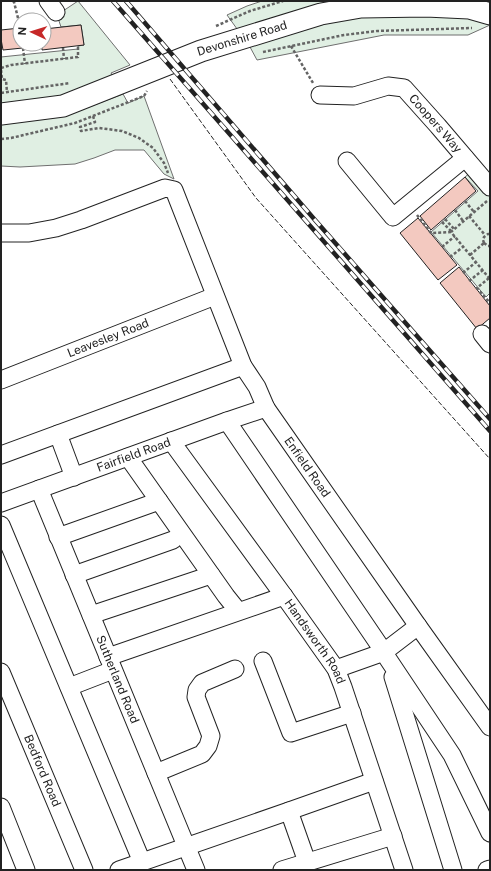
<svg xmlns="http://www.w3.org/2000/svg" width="491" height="871" font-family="'Public Sans',sans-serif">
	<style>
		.green { fill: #e0efe3; stroke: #6f6f6f }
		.building { fill: #f3c9c0; stroke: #222 }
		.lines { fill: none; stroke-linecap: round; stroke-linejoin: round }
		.minor-casing { stroke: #222; stroke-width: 19 }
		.major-casing { stroke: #222; stroke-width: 23 }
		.path { stroke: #646464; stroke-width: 2.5; stroke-dasharray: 3 2; stroke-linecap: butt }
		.minor { stroke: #fff; stroke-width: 17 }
		.major { stroke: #fff; stroke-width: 21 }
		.rail-casing { stroke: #222; stroke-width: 4.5 }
		.rail { stroke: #fff; stroke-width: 3; stroke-dasharray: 9; stroke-linecap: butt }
		.fence { stroke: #222; stroke-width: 1; stroke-dasharray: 5 2; stroke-linecap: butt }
		.labels { text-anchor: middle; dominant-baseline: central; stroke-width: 3; stroke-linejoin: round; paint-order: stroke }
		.street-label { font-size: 12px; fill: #222; stroke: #fff }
	</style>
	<rect width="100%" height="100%" fill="#fff"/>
	<path class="green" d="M78 1 130 65 111 73 118 84 1 114V57L78 49V46L84 45 81 25 61 27 57 15Z
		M262 1H463L490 16V25L468 35H384L257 60 250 47 227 15 247 6Z
		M123 94 128 103 144 96 174 179 164 174 144 150H115L94 158 75 164 20 167 1 166V121L73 113Z
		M471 172 490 193V293L486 297 431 232 478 191 465 177Z"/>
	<path class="building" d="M81 25 84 45 42 50V46L3 50 1 39V30L20 28V44H44V29Z
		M465 177 476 191 431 230 420 216Z
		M418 218 457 265 438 280 400 233Z
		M459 267 490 306V318L477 329 440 283Z"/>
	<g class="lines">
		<g class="minor-casing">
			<g id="minor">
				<path d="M48 1 56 12"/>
				<path id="s1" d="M320 95 354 96 388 86 404 88 438 126 490 187"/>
				<path d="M347 161 393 217 465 158"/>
				<path id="s2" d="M1 233H29L56 228 81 220 165 188 174 190 243 366 257 387 266 408 418 626 490 727"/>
				<path d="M482 334 490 344"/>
				<path id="s3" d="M1 380 215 296"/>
				<path d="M227 421 384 652 388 659 452 755 490 833"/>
				<path d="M58 434 74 477"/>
				<path id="s4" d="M171 441 284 596 336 669 343 687 404 870"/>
				<path d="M1 455 243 366"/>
				<path d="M128 457 226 596 238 611"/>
				<path id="s5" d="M39 489 196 870"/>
				<path id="s6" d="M1 503 227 421 266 408"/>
				<path d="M1 525 142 862"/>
				<path d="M58 537 159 501"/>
				<path d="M74 575 173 540"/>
				<path d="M91 615 211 575"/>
				<path d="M108 657 284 596"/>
				<path d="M263 661 291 733 352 713"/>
				<path d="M336 669 384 652 418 626"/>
				<path id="s7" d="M1 672 84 870"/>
				<path d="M393 677 453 870"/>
				<path d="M69 687 113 670"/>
				<path d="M156 773 202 754 208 746 211 736 196 697 197 690 202 683 235 669"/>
				<path d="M1 807 26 870"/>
				<path d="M289 811 307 862"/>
				<path d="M119 870 289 811 374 781"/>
				<path d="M282 870 393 836"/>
				<path d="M487 870 490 869"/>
			</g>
		</g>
		<g class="major-casing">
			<g id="major">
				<path id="s8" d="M1 114 63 106 201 51 321 14 361 7 426 6 469 8 490 14"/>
			</g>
		</g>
		<path class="path" d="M13 1 14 2 20 26
			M216 26 250 11 283 1
			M291 46 313 83
			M23 48 25 64
			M63 48 64 59
			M263 52 344 35 377 31 472 28
			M1 68 11 65 78 57V46
			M1 70 2 79 6 80 7 92
			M1 93 70 83
			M93 116 95 122 80 127 81 131 99 128 122 131 139 138 153 148 164 163 168 173
			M1 139 11 138 75 123 144 96 147 91
			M465 201 474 212
			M487 201 451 232 489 278 490 277
			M455 210 463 221
			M417 215 431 233 451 232
			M469 216 485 235
			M445 219 454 229
			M442 222 451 231
			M484 243 483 240 484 237 488 234H490
			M484 243 488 246H490
			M442 247 455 236
			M470 255 484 243
			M450 257 463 247
			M463 273 476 262
			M489 278 477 288 490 303
			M469 281 483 270"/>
		<use href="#minor" class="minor"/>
		<use href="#major" class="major"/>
		<g class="rail-casing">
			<path id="rail" d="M113 1 490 431
				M126 1 315 220 490 419"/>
		</g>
		<use href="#rail" class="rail"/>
		<path class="fence" d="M170 79 256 198 490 459"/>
	</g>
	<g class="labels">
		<g class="street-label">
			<text stroke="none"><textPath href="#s8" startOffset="254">Devonshire Road</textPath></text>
			<text stroke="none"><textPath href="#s1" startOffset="133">Coopers Way</textPath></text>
			<text stroke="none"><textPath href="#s3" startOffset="115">Leavesley Road</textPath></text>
			<text stroke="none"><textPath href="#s6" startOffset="141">Fairfield Road</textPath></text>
			<text stroke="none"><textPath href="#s2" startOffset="490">Enfield Road</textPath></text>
			<text stroke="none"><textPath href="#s4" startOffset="247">Handsworth Road</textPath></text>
			<text stroke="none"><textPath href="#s5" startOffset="206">Sutherland Road</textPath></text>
			<text stroke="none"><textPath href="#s7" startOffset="107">Bedford Road</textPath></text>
		</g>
	</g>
	<rect width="491" height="871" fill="none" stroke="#222222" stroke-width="4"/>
	<g transform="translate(32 32) rotate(274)"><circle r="19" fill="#ffffff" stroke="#a7a7a7"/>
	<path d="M0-3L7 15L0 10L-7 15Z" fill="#c62828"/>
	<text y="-6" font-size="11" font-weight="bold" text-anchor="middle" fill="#222222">N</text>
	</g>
</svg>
